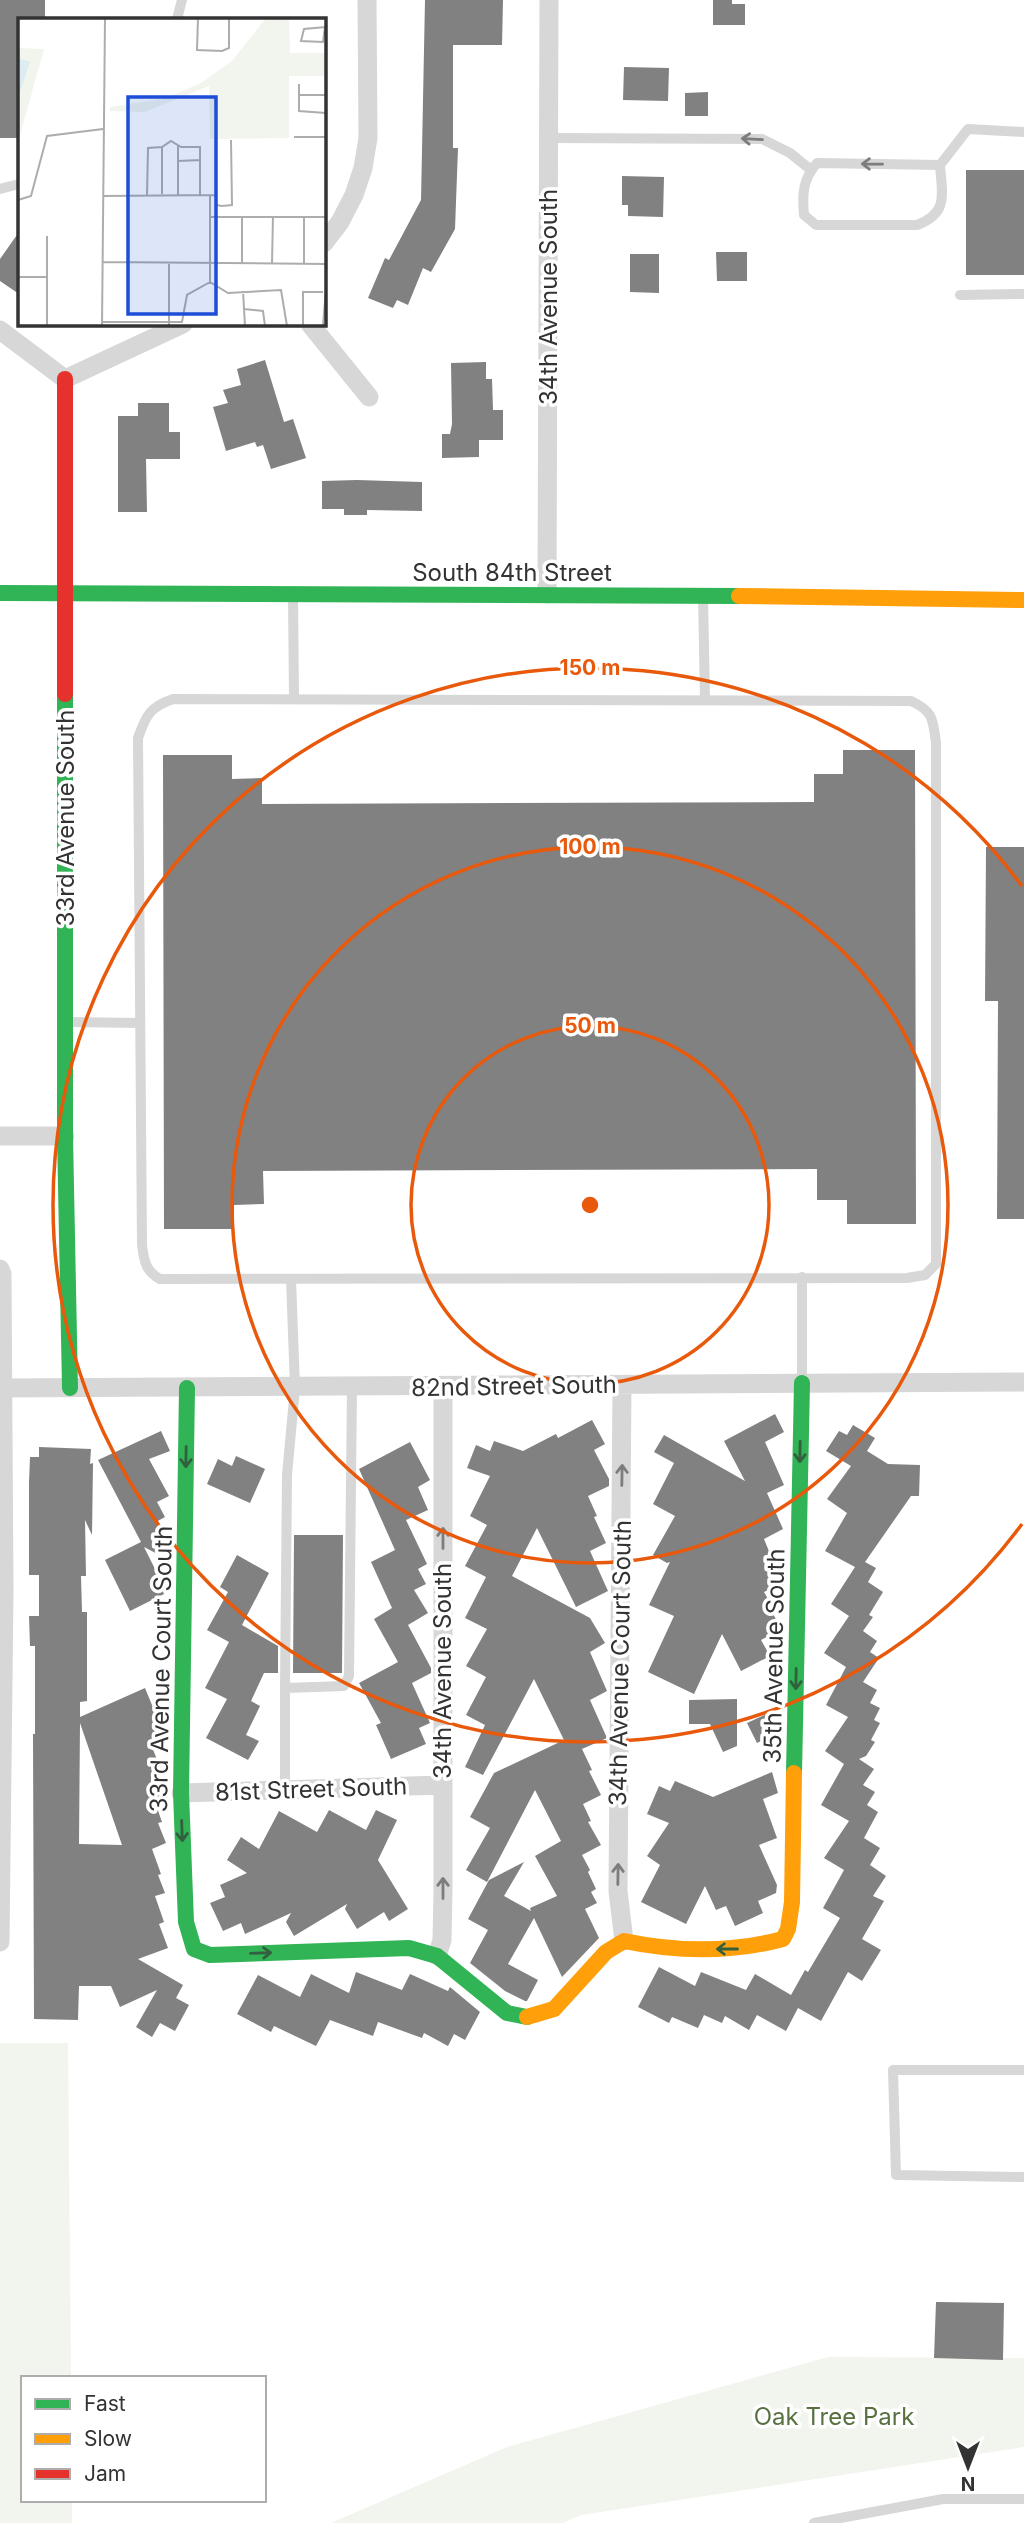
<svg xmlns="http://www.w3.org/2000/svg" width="1024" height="2523" font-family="Inter,sans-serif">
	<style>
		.green { fill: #f1f5ed }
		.building { fill: #818181; fill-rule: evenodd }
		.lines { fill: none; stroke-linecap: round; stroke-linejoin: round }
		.lane { stroke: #d7d7d7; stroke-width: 10 }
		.street { stroke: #d7d7d7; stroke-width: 19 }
		.fast { stroke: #30b455; stroke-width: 16 }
		.slow { stroke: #ff9f0a; stroke-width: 16 }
		.jam { stroke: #e5322d; stroke-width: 16 }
		.oneway { stroke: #7d7d7d }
		.oneway2 { stroke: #32603f }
		.ring { fill: none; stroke: #e8590c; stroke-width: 3.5 }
		.labels { text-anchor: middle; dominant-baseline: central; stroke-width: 7; stroke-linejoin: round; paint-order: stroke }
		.street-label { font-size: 24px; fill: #333; stroke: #fff }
		.park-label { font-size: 24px; fill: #56703f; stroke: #fff }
		.inset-road { fill: none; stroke: #adadad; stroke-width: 2 }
		.view { fill: #1d4ed8; fill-opacity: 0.15; stroke: #1d4ed8; stroke-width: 3.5 }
		.inset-edge { fill: none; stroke: #333; stroke-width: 3.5 }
		.centre { fill: #e8590c; stroke: #fff; stroke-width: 3.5 }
		.ring-label { font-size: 21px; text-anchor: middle; font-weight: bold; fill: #e8590c; stroke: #fff; stroke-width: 7; stroke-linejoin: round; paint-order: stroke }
	</style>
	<rect width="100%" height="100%" fill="#fff"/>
	<path class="green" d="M0 2043H68L71 2378H23V2500H72V2523H0Z
		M828 2357 1024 2358V2447L581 2515 563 2523H331L507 2447Z"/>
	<path class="building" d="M0 0H45V19H19V138H0Z
		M425 0H503L502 45H453V148H458L455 229 431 272 423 268 408 305 397 300 393 308 368 298 385 258 389 260 421 200Z
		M713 0H732V4H745V25H713Z
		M624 67 669 68 668 101 623 100Z
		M708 92V116H685V93Z
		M966 170H1024V275H966Z
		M622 176 664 177 663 217 628 216V205H622Z
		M19 232V294L0 281V259Z
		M716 252H747V281H717Z
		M630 254H659V293L630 292Z
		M265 360 284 422 293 419 306 458 271 469 263 445 257 447 255 442 226 451 213 407 228 403 223 390 241 385 237 369Z
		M486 362V379H492L493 410H503V440H479V457L442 458V434H450L452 424 451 363Z
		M138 403H169V432H180V459H146L147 512H118V416H138Z
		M357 480 422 482V511L367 510V515H344V509H322V481Z
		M843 750H915L916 1224H847V1200H817V1169L263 1171 264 1204 234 1205V1229H164L163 755H232V779L262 778V804L814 802V774H843Z
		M986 847H1024V1219H997L998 1001H985Z
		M775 1414 784 1432 765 1442 784 1485 767 1493 783 1529 764 1539 782 1583 764 1592 771 1604 769 1606 781 1629 761 1640 770 1656 741 1671 722 1634 694 1694 648 1672 674 1616 649 1605 670 1562 667 1563 653 1555 675 1516 653 1504 674 1463 654 1452 664 1435 745 1481 724 1441Z
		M592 1420 605 1444 594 1450 609 1479V1486L588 1496 597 1516 594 1517 606 1543 590 1551 608 1591 576 1607 537 1528 512 1576 590 1618 605 1643 590 1652 607 1691 590 1700 607 1738 582 1749 592 1770 589 1771 601 1795 583 1804 591 1821 588 1822 601 1845 582 1855 590 1870 588 1872 596 1889 591 1892 597 1903 585 1909 599 1938 562 1977 534 1918 508 1964 538 1980 527 2001H525L505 1991 470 1963 488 1930 468 1919 489 1880 524 1862 504 1896 531 1911 530 1908 557 1896 535 1856 561 1841 535 1790 487 1882 466 1870 490 1828 470 1817 494 1773 564 1740 534 1679 483 1775 465 1767 485 1725 466 1715 486 1677 466 1666 487 1629 465 1618 486 1577 465 1566 487 1525 470 1516 490 1476 467 1468 476 1445 490 1451 494 1441 523 1451 556 1434 558 1438Z
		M853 1425 875 1438 867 1451 888 1464 920 1465 919 1496H911L865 1562 876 1568 868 1582 883 1592 869 1615 873 1617 863 1631 877 1641 870 1652 879 1658 863 1682 877 1690 870 1703 880 1708 874 1720 880 1723 871 1740 875 1742 866 1756 859 1759 874 1769 863 1785 875 1792 867 1805 878 1812 864 1838 880 1848 870 1865 886 1876 873 1896 884 1901 862 1939 881 1950 862 1981 848 1972 821 2021 798 2008 786 2031 757 2015 749 2030 725 2016 722 2023 704 2015 698 2028 672 2017 669 2023 638 2007 659 1967 695 1986 701 1972 746 1990 755 1974 791 1995 805 1970 808 1972 840 1918 823 1908 844 1870 824 1858 849 1821 821 1805 844 1764 825 1751 848 1717 826 1705 846 1667 824 1653 849 1616 831 1604 855 1567 825 1551 847 1513 827 1499 851 1466 826 1451 839 1431 847 1435Z
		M161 1431 170 1451 149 1459 169 1496 157 1502 165 1517 156 1522 169 1548V1560L144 1547 164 1587V1594L130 1611 105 1560 141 1542 98 1460Z
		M410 1442 430 1480 418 1487 428 1510 406 1520 427 1564 418 1569 426 1584 414 1590 428 1613 408 1625 431 1668V1673L412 1683 430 1723 419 1728 426 1744 391 1759 376 1725 381 1723 359 1683 398 1662 374 1619 392 1608 371 1562 395 1550 359 1469Z
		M39 1447 91 1449 90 1464 93 1463 92 1535 85 1520 86 1576H81L82 1612H87V1701L80 1702V1717L145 1688 166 1739V1742L152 1747 162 1772 158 1773 165 1794 166 1801 156 1805 162 1822 158 1823 166 1843 152 1849 161 1874 158 1875 165 1893 155 1896 164 1922 159 1924 168 1948 138 1959 183 1985 176 1998 189 2005 175 2031 160 2023 152 2037 136 2027 157 1990 120 2007 111 1986H79L78 2020 34 2019 33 1734H35V1646H30L29 1616H39V1575H29V1483L30 1457H39ZM80 1723 122 1845 79 1844Z
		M236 1456 265 1469 250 1503 207 1484 218 1459 232 1466Z
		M294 1535H343L342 1673H293Z
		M237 1555 269 1573 242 1625 278 1646V1673H264L251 1701 260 1706 246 1735 259 1741 248 1760 206 1738 227 1699 205 1688 229 1642 207 1630 228 1592 220 1587Z
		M737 1699V1746L723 1752 710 1724H689V1700Z
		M767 1714 776 1734 757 1743 747 1723Z
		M772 1772 778 1793 763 1799 777 1838 759 1845 777 1885 776 1893 758 1901 763 1913 735 1926 726 1906 716 1910 705 1886 686 1924 641 1902 660 1865 647 1856 669 1823 647 1814 659 1786 670 1791 675 1781 713 1797Z
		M329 1810 366 1830 376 1810 397 1820 378 1860 408 1909 389 1921 384 1912 357 1929 345 1909 347 1904 294 1936 286 1922 291 1913 245 1934 241 1923 223 1931 210 1903 225 1897 220 1885 247 1873 227 1860 241 1837 259 1849 279 1811 317 1832Z
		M356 1972 402 1990 410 1974 448 1991 450 1987 480 2012 465 2040 454 2034 448 2046 424 2033 422 2038 378 2022 373 2036 330 2020 316 2046 274 2026 271 2032 237 2014 258 1975 300 1997 311 1974 349 1993Z
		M936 2302 1004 2303 1003 2360 934 2358Z"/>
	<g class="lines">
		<path class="lane" d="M177 19 182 0
			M548 138 762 139 790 153 811 170
			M940 165 817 163C803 179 802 193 804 215L816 225H917C949 213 942 194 940 165L968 129 1024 132
			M0 189 19 184
			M960 295 1024 294
			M293 595 294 699
			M703 596 705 700
			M173 699 911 701C933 711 933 719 936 743V1264L925 1275 907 1278 160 1279C145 1271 144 1260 142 1245L138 738C146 715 150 707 173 699Z
			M67 1022 140 1023
			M291 1279 295 1388 287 1475 285 1688 344 1686 349 1676 352 1387
			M802 1383V1277
			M285 1688V1790
			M1024 2070H893L896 2175 1024 2177
			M814 2523 943 2499H1024"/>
		<path class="street" d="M324 243 340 222 354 195 363 168 368 138 367 0
			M310 324 369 397
			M0 330 65 379 183 324
			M547 594 549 0
			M0 1136H65
			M0 1269 2 1274 4 1591 0 1942
			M622 1385 618 1891 624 1941
			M5 1388 1024 1382
			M181 1793 442 1785
			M437 1956 442 1940 443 1890V1386"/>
		<path class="fast" d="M0 593 739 596
			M65 694V1136L70 1388
			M187 1388 181 1793 186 1922 194 1949 210 1955 409 1948 437 1956 507 2013 527 2017
			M794 1773 802 1383"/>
		<path class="slow" d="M739 596 1024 600
			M527 2017 554 2009 606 1952 624 1941C677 1952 730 1953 783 1939L788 1929 792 1902 794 1773"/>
		<path class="jam" d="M65 379V694"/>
	</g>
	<defs><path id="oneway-shaft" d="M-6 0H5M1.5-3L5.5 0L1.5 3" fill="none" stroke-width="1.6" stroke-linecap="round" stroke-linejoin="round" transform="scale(1.75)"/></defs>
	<g class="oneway">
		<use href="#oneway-shaft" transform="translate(752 139) rotate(-177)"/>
		<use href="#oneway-shaft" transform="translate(872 164) rotate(-179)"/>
		<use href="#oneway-shaft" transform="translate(622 1475) rotate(-89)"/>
		<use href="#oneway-shaft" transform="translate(443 1538) rotate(-90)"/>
		<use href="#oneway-shaft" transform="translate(618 1874) rotate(-89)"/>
		<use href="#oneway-shaft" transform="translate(443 1888) rotate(-90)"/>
	</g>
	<g class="oneway2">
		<use href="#oneway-shaft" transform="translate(800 1452) rotate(91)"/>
		<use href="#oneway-shaft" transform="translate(186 1457) rotate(91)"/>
		<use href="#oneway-shaft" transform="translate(796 1679) rotate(91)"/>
		<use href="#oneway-shaft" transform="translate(182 1831) rotate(88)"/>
		<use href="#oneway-shaft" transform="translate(727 1949) rotate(-180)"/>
		<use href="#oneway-shaft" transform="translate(261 1953) rotate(-2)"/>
	</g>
	<g class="ring">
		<circle cx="590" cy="1205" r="179"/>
		<circle cx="590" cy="1205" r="358"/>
		<path d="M1022 1524A537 537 0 1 1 1022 886"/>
	</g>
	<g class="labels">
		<g class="street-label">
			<text transform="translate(548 297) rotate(-90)">34th Avenue South</text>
			<text x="512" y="572">South 84th Street</text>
			<text transform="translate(65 818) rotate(-90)">33rd Avenue South</text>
			<text transform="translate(514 1386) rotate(-1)">82nd Street South</text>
			<text transform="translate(774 1656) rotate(-89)">35th Avenue South</text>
			<text transform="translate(620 1663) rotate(-89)">34th Avenue Court South</text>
			<text transform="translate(161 1669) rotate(-89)">33rd Avenue Court South</text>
			<text transform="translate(442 1671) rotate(-90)">34th Avenue South</text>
			<text transform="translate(311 1789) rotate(-2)">81st Street South</text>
		</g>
		<g class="park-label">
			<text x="834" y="2416">Oak Tree Park</text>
		</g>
	</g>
	<g transform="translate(18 18)">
		<rect width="308" height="308" fill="#fff"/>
		<path d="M248 0H271L272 35H308V58H271V120L192 121 191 68 127 94 92 93V89L148 80 183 65 214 43ZM0 30 26 31 0 124Z" fill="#f1f5ed"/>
		<path d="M0 40 12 44 0 79Z" fill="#ddebf3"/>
		<path class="inset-road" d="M180 0 179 32 204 33 211 30V0M307 9 305 24 283 23 286 11 308 9M281 66V93L308 95M281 77H308M276 119H308M198 122V187L204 188 214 187 213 122M144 129V176M160 143 182 142M129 177 130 130 144 129 153 123 163 129H182V177M160 177V128M192 177V264M85 178 198 177M0 182 13 178 29 118 85 111M224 198V245M192 199H308M286 199V246M85 244 308 246M254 245 255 198M0 259H29M192 264 210 275 263 272 269 308M225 273 227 308M226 291 245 293 247 308M84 304H164L169 277 192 264M29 308V218M84 308 87 0M151 308V245M285 308V274H305M305 308 308 270"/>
		<path class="view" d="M110 79H198V296H110Z"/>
		<rect width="308" height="308" class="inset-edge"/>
	</g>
	<circle cx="590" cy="1205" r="10" class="centre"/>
	<g class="ring-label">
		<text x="590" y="675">150 m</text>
		<text x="590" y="854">100 m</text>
		<text x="590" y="1033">50 m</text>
	</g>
	<rect x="21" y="2376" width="245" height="126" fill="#ffffff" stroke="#adadad" stroke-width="2"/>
	<rect x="35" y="2399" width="35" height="10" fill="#30b455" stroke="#adadad" stroke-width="2"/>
	<text x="84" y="2411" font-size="21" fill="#333333">Fast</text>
	<rect x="35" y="2434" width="35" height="10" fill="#ff9f0a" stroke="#adadad" stroke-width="2"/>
	<text x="84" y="2446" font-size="21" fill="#333333">Slow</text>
	<rect x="35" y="2469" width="35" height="10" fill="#e5322d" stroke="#adadad" stroke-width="2"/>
	<text x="84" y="2481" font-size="21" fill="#333333">Jam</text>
	<g transform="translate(968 2467) rotate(180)" stroke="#ffffff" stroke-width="5" paint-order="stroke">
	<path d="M0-5L12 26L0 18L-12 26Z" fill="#333333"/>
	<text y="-10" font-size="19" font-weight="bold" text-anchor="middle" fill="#333333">N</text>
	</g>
</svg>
